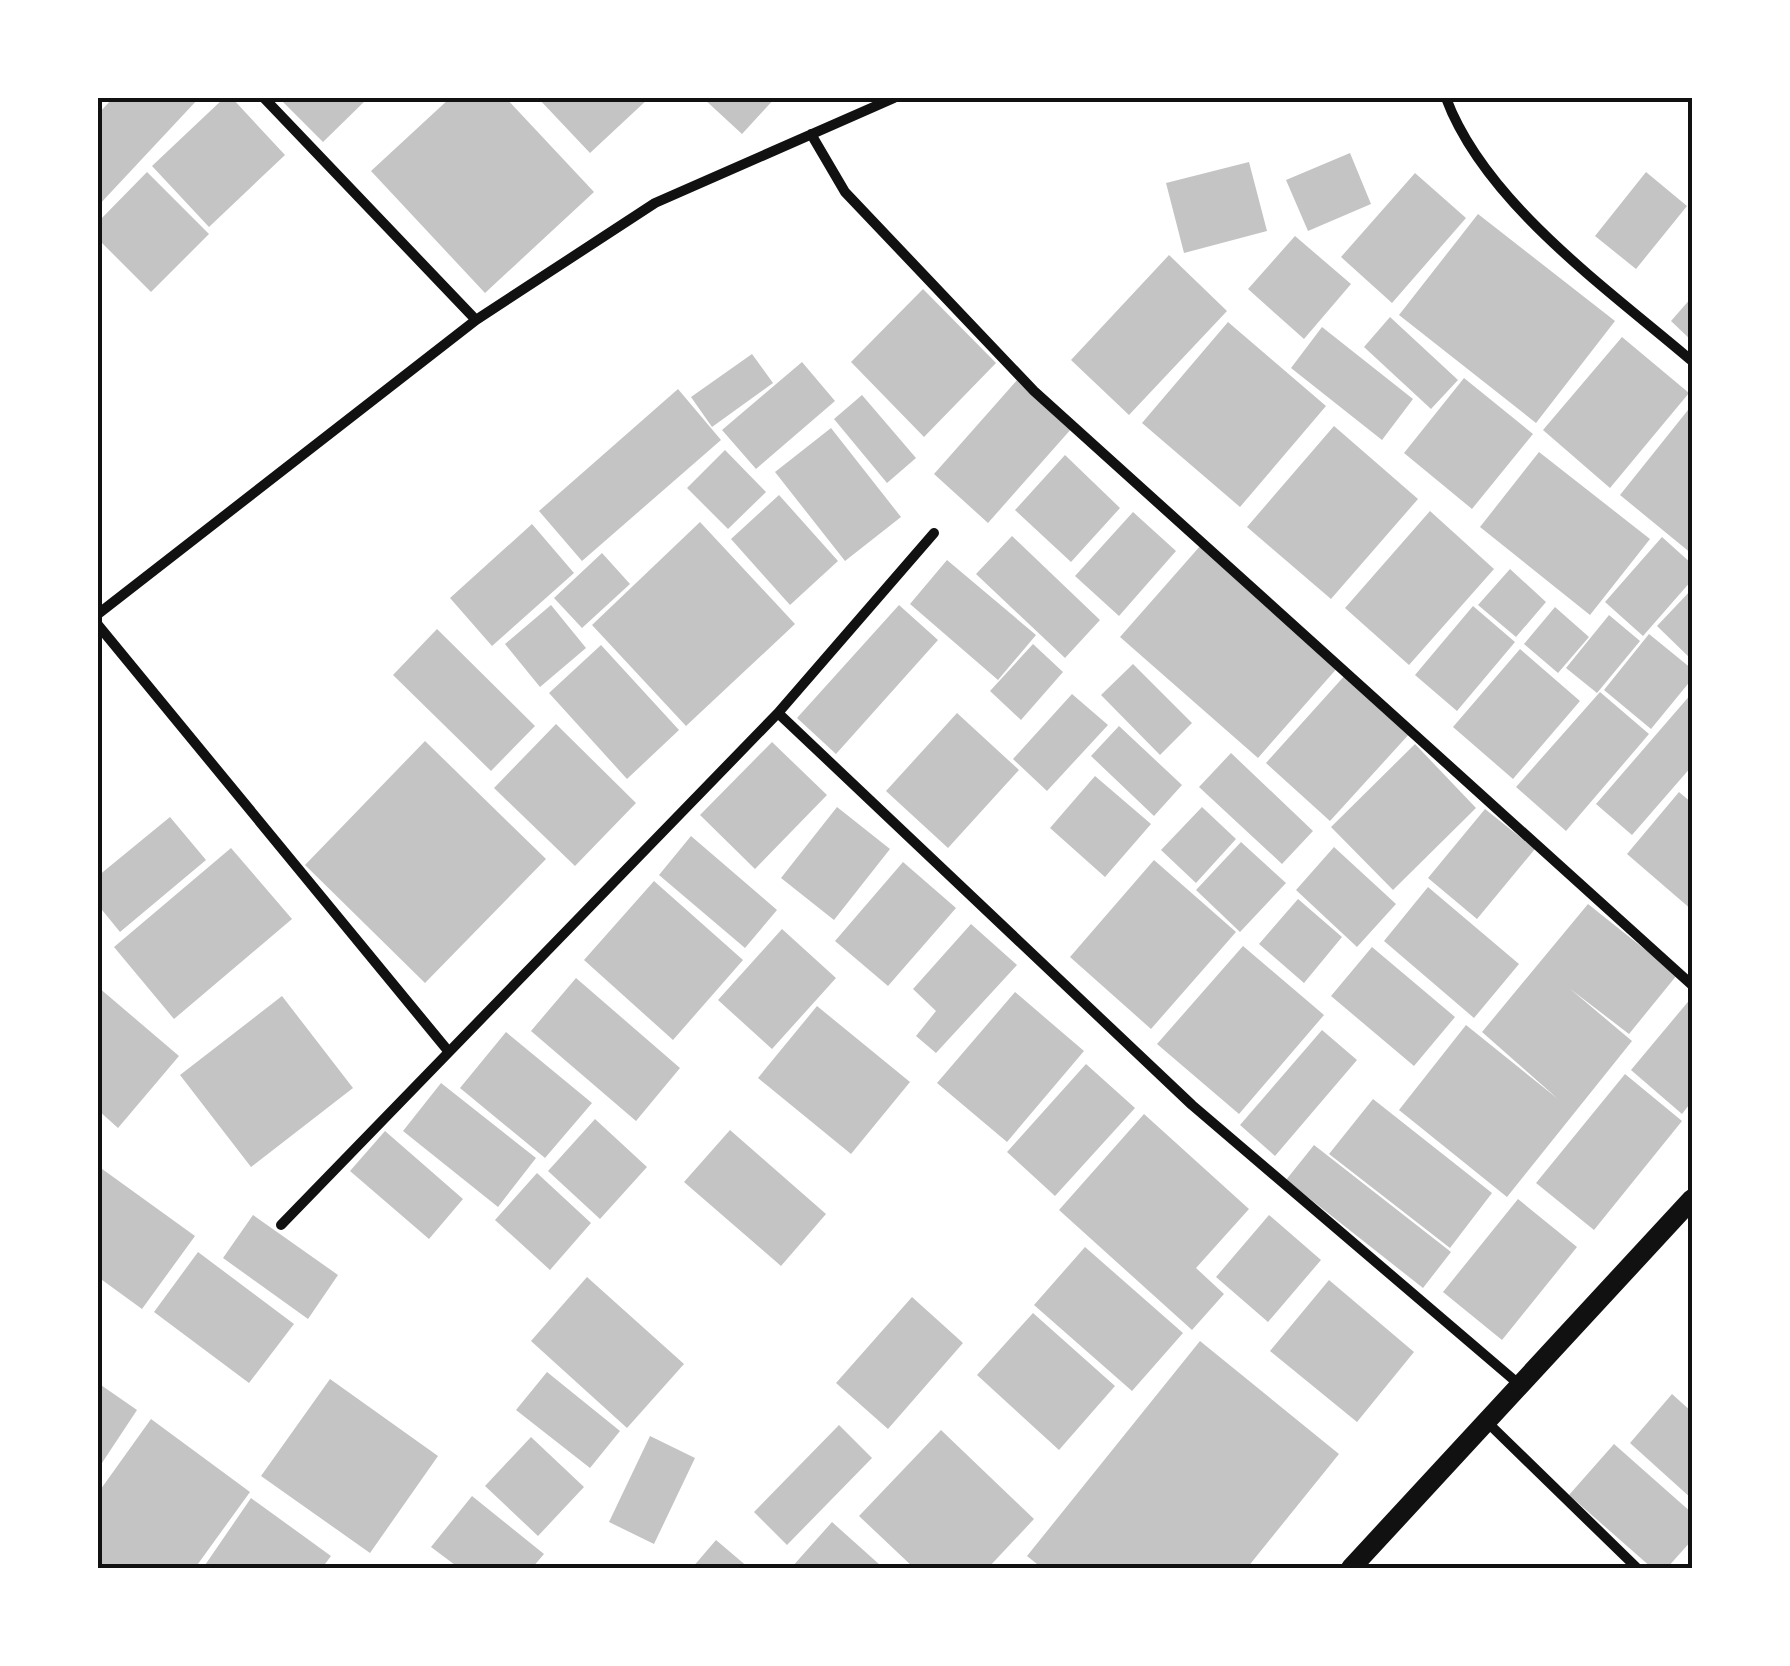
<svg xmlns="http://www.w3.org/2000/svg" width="1790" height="1666" font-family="Inter,sans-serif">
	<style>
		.building { fill: #c4c4c4 }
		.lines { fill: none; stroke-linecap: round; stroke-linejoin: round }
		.minor { stroke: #111; stroke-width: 10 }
		.secondary { stroke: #111; stroke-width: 20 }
		.neatline { fill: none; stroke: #111; stroke-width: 4 }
	</style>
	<rect width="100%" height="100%" fill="#fff"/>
	<path class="building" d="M113 98H199L98 206V114Z
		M224 98H232L285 155 209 227 152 166Z
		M279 98H368L323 142Z
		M450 98H506L594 192 485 293 371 171Z
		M538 98H649L590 153Z
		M703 98H775L742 134Z
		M1350 153 1371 204 1308 231 1286 180Z
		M1249 162 1267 231 1184 253 1166 183Z
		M147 172 209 234 151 292 98 239V222Z
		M1646 172 1687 206 1636 269 1595 236Z
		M1415 173 1466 218 1392 303 1341 257Z
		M1478 214 1615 321 1536 423 1399 315Z
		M1295 236 1351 284 1304 339 1248 289Z
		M1169 255 1227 311 1129 415 1071 360Z
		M923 289 996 363 924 437 851 362Z
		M1692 297V341L1671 321Z
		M1390 317 1458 380 1431 409 1364 347Z
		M1228 322 1326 406 1240 507 1142 423Z
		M1322 327 1413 399 1382 440 1291 368Z
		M1622 337 1689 393 1610 488 1543 430Z
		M752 354 773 383 712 427 691 397Z
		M802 362 835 401 756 469 722 430Z
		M1464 378 1533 434 1472 509 1404 453Z
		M1018 379 1072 428 988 523 934 474Z
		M678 389 721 440 582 561 539 511Z
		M862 395 916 458 887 483 834 419Z
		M1692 405V554L1620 495Z
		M1334 426 1418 499 1331 599 1247 527Z
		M831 428 901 517 845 561 775 472Z
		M725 450 766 492 728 529 687 488Z
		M1539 452 1650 539 1590 615 1480 527Z
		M1065 455 1120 508 1071 562 1015 510Z
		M779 495 838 561 790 605 731 539Z
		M1430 511 1494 569 1409 665 1345 608Z
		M1133 512 1176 551 1119 616 1075 576Z
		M700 522 795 624 686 726 592 625Z
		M532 524 574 573 492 646 450 598Z
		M1012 536 1100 620 1065 658 976 574Z
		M1662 537 1692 564V580L1643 636 1605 602Z
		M1201 545 1339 666 1258 758 1120 637Z
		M602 553 630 584 582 628 554 598Z
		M947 560 1036 635 998 680 910 604Z
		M1510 569 1546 602 1516 637 1478 605Z
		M1692 589V660L1657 626Z
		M551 605 586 648 540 687 505 644Z
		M899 605 938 640 836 754 797 718Z
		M1473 606 1515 642 1457 711 1415 675Z
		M1555 607 1589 637 1558 673 1524 644Z
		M1609 615 1640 641 1597 693 1566 668Z
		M437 629 535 726 491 771 393 675Z
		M1649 634 1692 669V679L1651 729 1604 690Z
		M1033 644 1063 672 1021 720 990 691Z
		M601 645 679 730 627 779 549 693Z
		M1520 649 1580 701 1513 779 1453 727Z
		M1133 664 1192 723 1160 755 1101 695Z
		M1347 673 1411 732 1330 821 1266 763Z
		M1600 692 1649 734 1566 831 1516 787Z
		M1692 693V766L1632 835 1596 804Z
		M1072 694 1108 725 1047 791 1013 759Z
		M957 713 1019 770 948 848 886 791Z
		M556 724 636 803 575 866 494 788Z
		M1119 726 1182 785 1154 816 1091 756Z
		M425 741 546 859 425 983 305 865Z
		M772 742 827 795 755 869 700 815Z
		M1415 744 1476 808 1393 890 1331 827Z
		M1231 753 1313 831 1282 864 1199 787Z
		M1095 776 1151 824 1105 877 1050 828Z
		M1679 792 1692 803V910L1627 854Z
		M837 807 890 849 834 920 781 878Z
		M1202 807 1236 839 1196 883 1161 850Z
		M1485 809 1535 849 1477 919 1428 878Z
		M170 817 206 860 120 932 98 905V876Z
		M691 836 777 910 745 948 659 875Z
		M1241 842 1286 883 1240 932 1196 890Z
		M1334 847 1396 904 1357 947 1296 890Z
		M231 848 292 919 174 1019 114 947Z
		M1154 860 1236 932 1151 1029 1070 957Z
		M903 862 956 908 888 986 835 941Z
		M654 881 743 960 673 1040 584 960Z
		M1428 887 1519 964 1474 1018 1384 941Z
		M1298 899 1342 937 1304 983 1259 944Z
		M1588 904 1677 975 1629 1034 1569 988 1632 1041 1507 1197 1399 1110 1466 1025 1558 1099 1482 1032Z
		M971 924 1017 965 936 1053 916 1036 936 1011 913 989Z
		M782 929 836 978 772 1049 718 1000Z
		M1243 946 1324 1015 1239 1114 1157 1044Z
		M1372 947 1455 1017 1414 1066 1331 996Z
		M576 978 680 1068 636 1121 531 1031Z
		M98 987 179 1056 118 1128 98 1110Z
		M1015 992 1084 1051 1007 1142 937 1083Z
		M282 996 353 1088 251 1167 180 1075Z
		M1692 997V1101L1682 1114 1631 1070Z
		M817 1006 910 1082 851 1154 758 1078Z
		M1322 1030 1357 1060 1275 1156 1240 1125Z
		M506 1032 592 1103 545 1158 460 1088Z
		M1086 1064 1135 1108 1055 1196 1007 1152Z
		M1625 1074 1682 1121 1594 1230 1536 1183Z
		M441 1083 536 1158 498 1207 403 1131Z
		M1373 1099 1492 1193 1450 1248 1329 1154Z
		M1144 1114 1249 1209 1196 1268 1224 1294 1192 1330 1059 1210Z
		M595 1119 647 1167 600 1219 548 1171Z
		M730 1130 826 1214 781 1266 684 1182Z
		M385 1131 463 1199 429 1239 350 1171Z
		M1314 1145 1451 1252 1423 1288 1286 1180Z
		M98 1166 195 1236 142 1309 98 1277Z
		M537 1173 591 1223 550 1270 495 1220Z
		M1518 1199 1577 1247 1502 1340 1443 1292Z
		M253 1215 338 1275 308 1319 223 1258Z
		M1269 1215 1321 1260 1268 1322 1216 1277Z
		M1085 1247 1183 1333 1132 1391 1034 1305Z
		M198 1252 294 1324 249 1383 154 1312Z
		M587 1277 684 1364 627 1428 531 1341Z
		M1329 1280 1414 1352 1357 1422 1270 1351Z
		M912 1297 963 1343 888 1429 836 1383Z
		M1033 1313 1115 1386 1059 1450 977 1375Z
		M1200 1341 1339 1454 1247 1568H1042L1027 1556Z
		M547 1372 620 1431 590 1468 516 1410Z
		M330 1379 438 1456 370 1553 261 1476Z
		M98 1383 137 1410 98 1469Z
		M1672 1394 1692 1412V1499L1630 1443Z
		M151 1419 250 1492 195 1568H98V1493Z
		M839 1425 872 1458 787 1545 754 1512Z
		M941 1430 1034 1519 988 1568H914L859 1516Z
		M650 1436 695 1458 654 1544 609 1522Z
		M531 1437 584 1487 538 1536 485 1486Z
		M1614 1444 1692 1513V1540L1667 1568H1652L1569 1495Z
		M472 1496 544 1554 532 1568H459L431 1547Z
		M251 1498 331 1556 322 1568H203Z
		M832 1522 880 1565 876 1568H791Z
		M716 1540 749 1568H692Z"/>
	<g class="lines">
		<path class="minor" d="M264 98 476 320
			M1446 98C1485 203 1608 289 1692 361
			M811 134 845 192 1034 391 1692 985
			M98 614 476 320 655 203 894 98
			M98 625 449 1052
			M778 713 1192 1105 1521 1386
			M281 1225 778 713 934 533
			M1487 1422 1637 1568"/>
		<path class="secondary" d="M1351 1568 1692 1199"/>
	</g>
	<rect width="1790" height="1666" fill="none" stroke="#ffffff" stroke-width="200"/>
	<rect x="100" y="100" width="1590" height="1466" class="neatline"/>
</svg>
